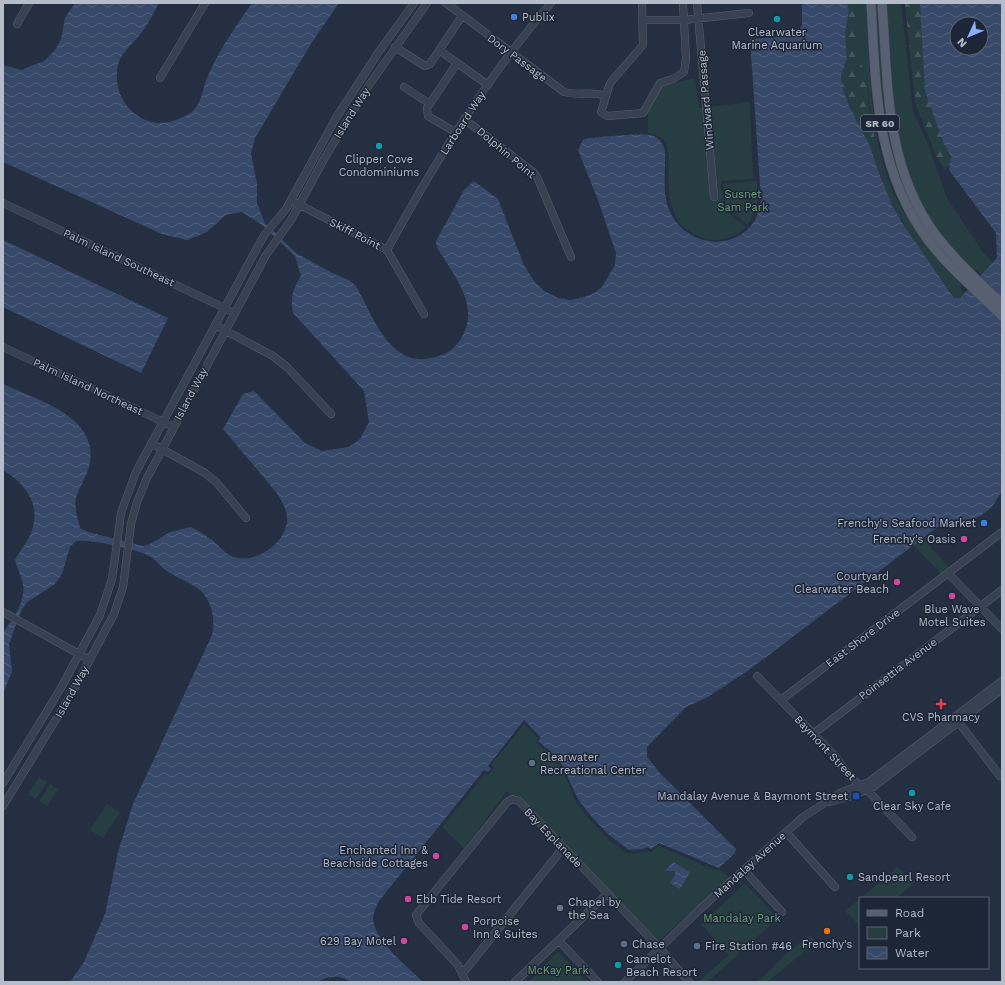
<svg xmlns="http://www.w3.org/2000/svg" width="1005" height="985" font-family="'Work Sans',sans-serif">
	<style>
		.green { fill: #263e42 }
		.forest { fill: url(#forest-firs) }
		.water { fill: url(#water-waves); fill-rule: evenodd }
		.lines { fill: none; stroke-linecap: round; stroke-linejoin: round }
		.minor-casing { stroke: #565f6e; stroke-width: 8 }
		.major-casing { stroke: #424a5a; stroke-width: 10 }
		.minor { stroke: #384151; stroke-width: 7 }
		.major { stroke: #566071; stroke-width: 9 }
		.shop-dot { fill: #3f7fe0; stroke: #1d2636; stroke-width: 1.5 }
		.culture-dot { fill: #0f9aa8; stroke: #1d2636; stroke-width: 1.5 }
		.hotel-dot { fill: #d1479c; stroke: #1d2636; stroke-width: 1.5 }
		.health-dot { fill: #e0444e; stroke: #1d2636; stroke-width: 1.5 }
		.service-dot { fill: #5c6f8a; stroke: #1d2636; stroke-width: 1.5 }
		.transit-dot { fill: #1a4fb4; stroke: #1d2636; stroke-width: 1.5 }
		.worship-dot { fill: #6b7280; stroke: #1d2636; stroke-width: 1.5 }
		.food-dot { fill: #e8710a; stroke: #1d2636; stroke-width: 1.5 }
		.labels { text-anchor: middle; dominant-baseline: central; stroke-width: 3; stroke-linejoin: round; paint-order: stroke }
		.shield { fill: #1d2636; stroke: #87909e; stroke-width: 1 }
		.shield-label { font-size: 10px; font-weight: bold; fill: #b5bdcb }
		.poi-label { font-size: 11px; fill: #b5bdcb; stroke: #1d2636; text-anchor: start }
		.street-label { font-size: 11px; fill: #b5bdcb; stroke: #1d2636 }
		.park-label { font-size: 11px; fill: #6b9d78; stroke: #1d2636 }
	</style>
	<defs>
		<pattern id="forest-firs" width="22" height="20" patternUnits="userSpaceOnUse"><rect width="22" height="20" fill="#263e42"/><path d="M5 1l3.5 6h-7zM16 11l3.5 6h-7z" fill="#43585c"/></pattern>
		<pattern id="water-waves" width="16" height="10" patternUnits="userSpaceOnUse"><rect width="16" height="10" fill="#374969"/><path d="M0 5q4-4 8 0t8 0" fill="none" stroke="#52617d"/></pattern>
	</defs>
	<rect width="100%" height="100%" fill="#242f41"/>
	<path class="green" d="M856 3H866C871 73 867 161 910 221 926 243 946 263 963 283L960 288 965 293 960 298H955C933 268 910 239 893 206 883 187 877 166 870 146L875 140 870 110 866 75 856 51 859 26Z
		M873 3H879C883 62 879 128 904 184 914 207 931 230 945 252L943 253 907 200 884 136Z
		M885 3H901L913 112 926 139 947 198 982 251 993 263 982 275 977 270 973 272C961 258 947 244 935 228 888 167 891 77 885 3Z
		M695 78 699 108H703L711 201 717 199 709 107 750 102 753 179 722 181 720 185 724 196 722 208 746 227C737 236 720 243 707 239 669 228 669 202 668 167 668 159 669 150 666 143 663 137 655 134 648 133V110L662 86Z
		M757 181V206L748 225 724 205 727 195 722 184Z
		M922 538 949 567 941 573 913 545Z
		M524 724 538 738 536 743C543 749 552 754 557 761 565 772 569 786 574 798 582 813 612 846 628 853 635 856 644 849 651 852L659 846 712 869 720 870 730 878 659 941 520 798 512 796 507 791 464 848 442 827 485 774 488 775 494 768 491 765Z
		M39 777 47 782 36 799 28 794Z
		M50 784 58 789 47 806 39 801Z
		M107 804 120 812 103 838 90 830Z
		M897 867 915 882 897 898H861Z
		M744 884 748 886 778 918 708 982H701L699 981 729 955 701 924Z
		M860 899V926L845 911Z
		M810 935 816 942 767 982H757L786 954Z
		M558 952 587 982H528Z"/>
	<path class="forest" d="M847 3H856L859 26 856 51 866 75 869 109 875 140 870 146 849 106 842 87 841 75 847 59 845 33 849 10Z
		M905 3H920L925 62 924 81 944 144 951 156 950 164 945 170 937 158 915 102Z"/>
	<path class="water" d="M75 3H159C153 14 147 27 138 37 129 48 118 55 117 72 114 104 144 132 176 120 181 118 188 115 192 112 203 102 202 88 208 76 219 50 236 26 252 3H339L312 42 255 138 251 153 252 159 257 183V204L265 223 296 253 330 272 349 280 356 286C371 312 387 362 425 359 434 358 444 355 451 350 462 341 469 326 468 312 467 293 455 276 445 260 441 253 436 249 436 241L464 190 474 181 498 199 524 265 534 281 544 291 558 298 571 300 584 297 594 293 602 287 615 265 616 253 599 203 578 150 583 140 589 138C604 137 642 132 654 136 660 139 664 145 665 151 666 171 661 195 671 214 687 245 732 253 754 222 758 216 759 207 761 199L750 39 793 36 802 26V3H847L849 10 845 33 847 59 841 75 842 87 849 106 870 146 879 173 892 205 904 226 954 298H960L997 258 996 233 949 170 951 156 944 144 925 91 920 3H1002V491L992 507 979 517 940 525 749 670 708 697 686 707 647 747V757L661 774 736 849 735 853 719 868 659 843 651 849 648 847 643 849 629 850 608 834 591 816 578 799 559 759 538 741 541 738 524 720 488 766 491 769 488 772 484 770 379 901C376 907 373 913 373 919 374 940 408 967 423 982H351C341 975 328 975 318 982H70L84 962 105 914 118 852 133 804 212 635C215 621 213 609 206 597 198 585 181 580 170 573 162 569 158 562 151 557 138 549 91 539 76 541L70 547 62 574 55 584 26 603 21 611 9 644 12 672 3 693V632C13 620 26 601 23 584 21 576 17 568 15 560 20 550 29 541 32 530 41 503 24 483 3 470V384C37 400 102 417 89 467 86 477 80 486 77 495 73 505 78 519 80 528L88 532 143 546 150 544 170 532 191 527C197 530 204 534 209 538 217 543 223 552 231 556 254 566 288 543 287 518 287 509 281 500 276 492L223 429 243 394 254 391 305 443 322 451 349 447 360 439 369 422 364 391 293 313C290 299 293 288 301 276L295 256 262 225 242 212 226 215 207 232 187 240 162 234 3 162V65L21 70 44 61 55 50 61 39 65 18ZM957 24H981V48H957Z
		M3 240 168 318 141 373 3 307Z
		M673 862 690 872 680 889 670 883 675 874V871H665Z"/>
	<g class="lines">
		<g class="minor-casing">
			<path id="minor" d="M446 3 564 92C579 96 592 91 606 96
				M642 3 643 45 610 83 601 112 607 116 643 113 660 83 673 79 684 72 686 59 683 3
				M697 3 714 197
				M643 20H684L749 13
				M17 24 29 3
				M395 47 425 66 430 64 462 16
				M439 50 488 85
				M160 78 205 3
				M404 87 430 104
				M464 119 533 172 537 177 571 257
				M455 132 428 116 427 108 457 63
				M3 203 235 313
				M296 203 387 250 424 314
				M387 250C434 164 486 78 551 3
				M215 325 273 356 287 367 331 414
				M3 347 174 427
				M151 443 205 473 217 483 246 518
				M948 573 1002 629
				M3 612 90 660
				M757 676 836 757C844 770 854 783 867 790L912 837
				M781 700 1002 532
				M956 719 1000 776
				M813 734 1002 590
				M3 783 61 688 100 615 112 579 121 513 136 472 257 248 265 234 286 209 336 118 378 53 414 3
				M830 802 852 796 873 787 1002 689
				M3 806 72 693 114 614 123 587 131 524 137 502 147 478 266 255 291 220 324 159 369 85 427 3
				M786 832 835 887
				M744 870 782 912
				M559 941 598 982
				M463 973 563 848
				M466 982 458 965 419 923 416 915 507 802 512 799 519 801 653 941 689 982
				M515 982 607 894
				M625 982 699 910 803 817 840 793 869 782 1002 681"/>
		</g>
		<g class="major-casing">
			<path id="major" d="M871 3C876 87 875 169 928 240 949 268 977 291 1002 316
				M882 3C888 83 885 166 935 234 955 260 979 282 1002 304"/>
		</g>
		<use href="#minor" class="minor"/>
		<use href="#major" class="major"/>
	</g>
	<g class="shop-dot">
		<circle cx="514" cy="17" r="4"/>
		<circle cx="984" cy="523" r="4"/>
	</g>
	<g class="culture-dot">
		<circle cx="777" cy="19" r="4"/>
		<circle cx="379" cy="146" r="4"/>
		<circle cx="912" cy="793" r="4"/>
		<circle cx="850" cy="877" r="4"/>
		<circle cx="618" cy="965" r="4"/>
	</g>
	<g class="hotel-dot">
		<circle cx="964" cy="539" r="4"/>
		<circle cx="897" cy="582" r="4"/>
		<circle cx="952" cy="596" r="4"/>
		<circle cx="436" cy="856" r="4"/>
		<circle cx="408" cy="899" r="4"/>
		<circle cx="465" cy="927" r="4"/>
		<circle cx="404" cy="941" r="4"/>
	</g>
	<path class="health-dot" d="M939 698h4v4h4v4h-4v4h-4v-4h-4v-4h4z"/>
	<g class="service-dot">
		<circle cx="532" cy="763" r="4"/>
		<circle cx="624" cy="944" r="4"/>
		<circle cx="697" cy="946" r="4"/>
	</g>
	<rect class="transit-dot" x="852" y="792" width="8" height="8" rx="2"/>
	<circle class="worship-dot" cx="560" cy="908" r="4"/>
	<circle class="food-dot" cx="827" cy="931" r="4"/>
	<g class="labels">
		<rect class="shield" x="861" y="115" width="38" height="16" rx="3"/>
		<g class="shield-label">
			<text x="880" y="123">SR 60</text>
		</g>
		<g class="poi-label">
			<text x="522" y="17">Publix</text>
			<text x="777" y="32" text-anchor="middle">Clearwater<tspan x="777" dy="13">Marine Aquarium</tspan></text>
			<text x="379" y="159" text-anchor="middle">Clipper Cove<tspan x="379" dy="13">Condominiums</tspan></text>
			<text x="976" y="523" text-anchor="end">Frenchy's Seafood Market</text>
			<text x="956" y="539" text-anchor="end">Frenchy's Oasis</text>
			<text x="889" y="576" text-anchor="end">Courtyard<tspan x="889" dy="13">Clearwater Beach</tspan></text>
			<text x="952" y="609" text-anchor="middle">Blue Wave<tspan x="952" dy="13">Motel Suites</tspan></text>
			<text x="941" y="717" text-anchor="middle">CVS Pharmacy</text>
			<text x="540" y="757">Clearwater<tspan x="540" dy="13">Recreational Center</tspan></text>
			<text x="848" y="796" text-anchor="end">Mandalay Avenue &amp; Baymont Street</text>
			<text x="912" y="806" text-anchor="middle">Clear Sky Cafe</text>
			<text x="428" y="850" text-anchor="end">Enchanted Inn &amp;<tspan x="428" dy="13">Beachside Cottages</tspan></text>
			<text x="858" y="877">Sandpearl Resort</text>
			<text x="416" y="899">Ebb Tide Resort</text>
			<text x="568" y="902">Chapel by<tspan x="568" dy="13">the Sea</tspan></text>
			<text x="473" y="921">Porpoise<tspan x="473" dy="13">Inn &amp; Suites</tspan></text>
			<text x="396" y="941" text-anchor="end">629 Bay Motel</text>
			<text x="632" y="944">Chase</text>
			<text x="827" y="944" text-anchor="middle">Frenchy's</text>
			<text x="705" y="946">Fire Station #46</text>
			<text x="626" y="959">Camelot<tspan x="626" dy="13">Beach Resort</tspan></text>
		</g>
		<g class="street-label">
			<text transform="translate(517 58) rotate(37)">Dory Passage</text>
			<text transform="translate(706 100) rotate(-95)">Windward Passage</text>
			<text transform="translate(352 113) rotate(-58)">Island Way</text>
			<text transform="translate(463 123) rotate(-57)">Larboard Way</text>
			<text transform="translate(506 153) rotate(40)">Dolphin Point</text>
			<text transform="translate(355 234) rotate(27)">Skiff Point</text>
			<text transform="translate(119 258) rotate(25)">Palm Island Southeast</text>
			<text transform="translate(88 387) rotate(25)">Palm Island Northeast</text>
			<text transform="translate(191 394) rotate(-62)">Island Way</text>
			<text transform="translate(863 638) rotate(-37)">East Shore Drive</text>
			<text transform="translate(898 669) rotate(-37)">Poinsettia Avenue</text>
			<text transform="translate(72 692) rotate(-61)">Island Way</text>
			<text transform="translate(825 748) rotate(47)">Baymont Street</text>
			<text transform="translate(553 838) rotate(46)">Bay Esplanade</text>
			<text transform="translate(750 865) rotate(-42)">Mandalay Avenue</text>
		</g>
		<g class="park-label">
			<text x="743" y="194">Susnet<tspan x="743" dy="13">Sam Park</tspan></text>
			<text x="742" y="918">Mandalay Park</text>
			<text x="558" y="970">McKay Park</text>
		</g>
	</g>
	<rect width="1005" height="985" fill="none" stroke="#b5bdcb" stroke-width="8"/>
	<rect x="859" y="897" width="130" height="72" fill="#1d2636" stroke="#5a6272"/>
	<rect x="867" y="910" width="20" height="6" fill="#566071" stroke="#5a6272"/>
	<text x="895" y="917" font-size="12" fill="#b5bdcb">Road</text>
	<rect x="867" y="927" width="20" height="12" fill="#263e42" stroke="#5a6272"/>
	<text x="895" y="937" font-size="12" fill="#b5bdcb">Park</text>
	<rect x="867" y="947" width="20" height="12" fill="url(#water-waves)" stroke="#5a6272"/>
	<text x="895" y="957" font-size="12" fill="#b5bdcb">Water</text>
	<g transform="translate(969 36) rotate(226)"><circle r="19" fill="#1d2636" stroke="#5a6272"/>
	<path d="M0-3L7 15L0 10L-7 15Z" fill="#88b0fd"/>
	<text y="-6" font-size="11" font-weight="bold" text-anchor="middle" fill="#b5bdcb">N</text>
	</g>
</svg>
